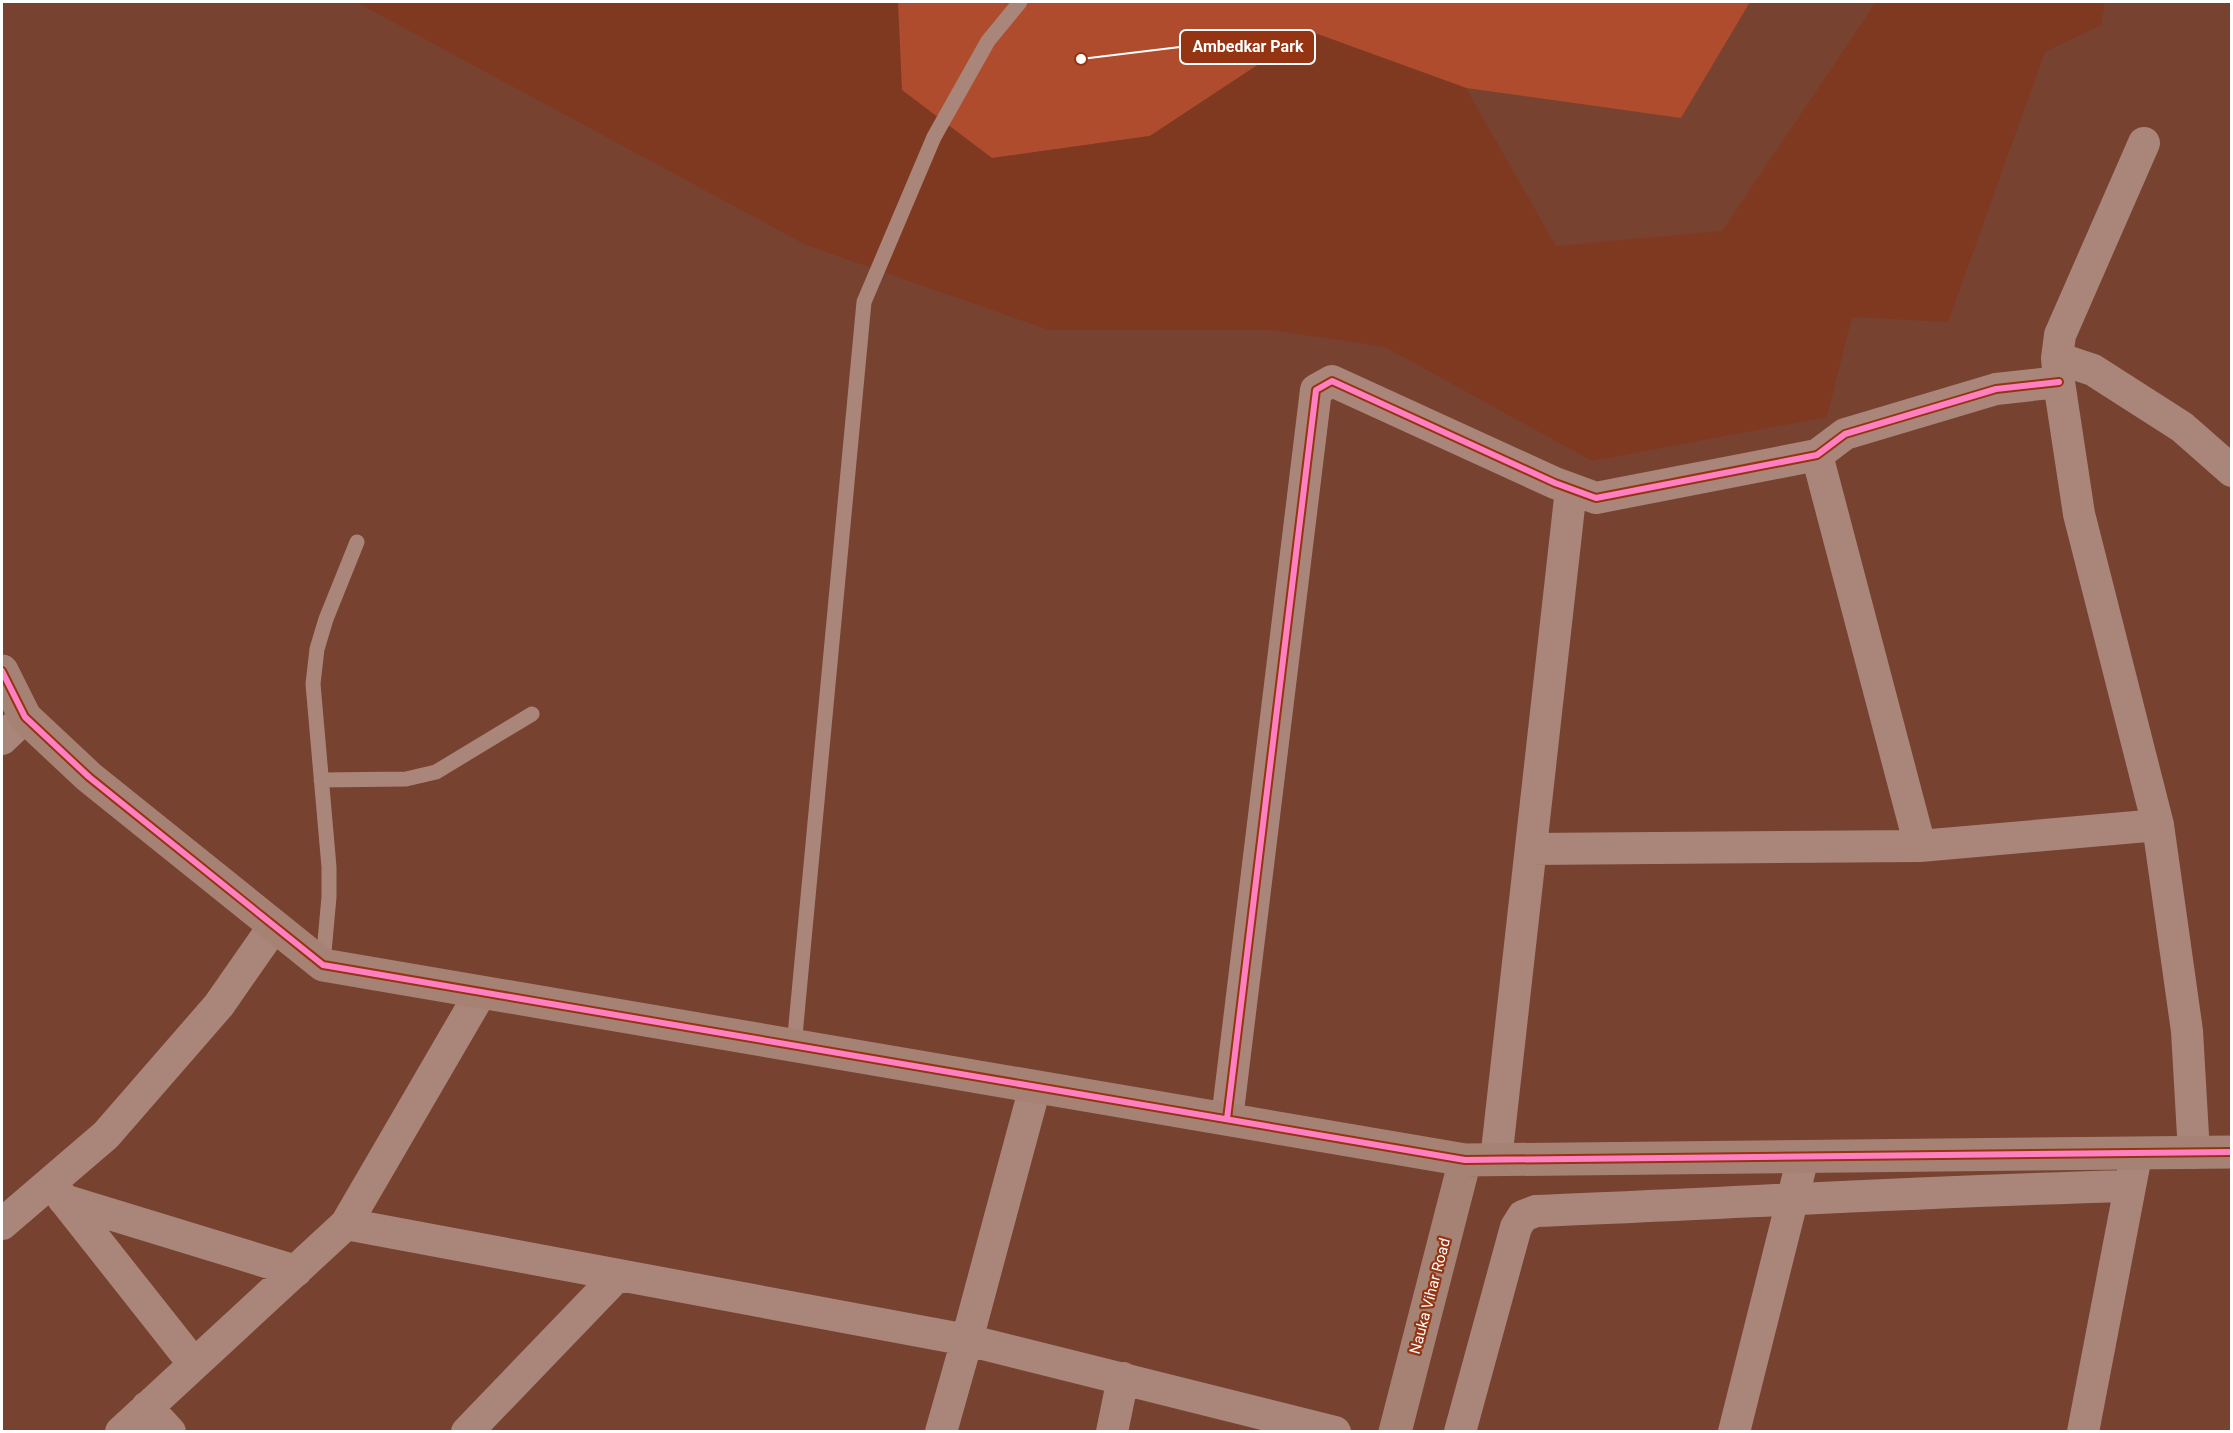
<svg xmlns="http://www.w3.org/2000/svg" width="2233" height="1433" font-family="Roboto,sans-serif">
	<style>
		.green { fill: #ae4c2d }
		.water { fill: #803921 }
		.lines { fill: none; stroke-linecap: round; stroke-linejoin: round }
		.lane { stroke: #a98679; stroke-width: 15 }
		.street { stroke: #a98679; stroke-width: 32 }
		.secondary { stroke: #a68274; stroke-width: 33 }
		.cycleway-casing { stroke: #953412; stroke-width: 10 }
		.cycleway { stroke: #ff80c0; stroke-width: 6 }
		.labels { text-anchor: middle; dominant-baseline: central; stroke-width: 4.5; stroke-linejoin: round; paint-order: stroke }
		.street-label { font-size: 15px; fill: #fff; stroke: #953412 }
		.leader { fill: none; stroke: #fff; stroke-width: 2 }
		.callout-dot { fill: #fff; stroke: #953412; stroke-width: 2 }
		.callout { fill: #953412; stroke: #fff; stroke-width: 2 }
		.callout-label { font-size: 16px; text-anchor: middle; font-weight: bold; fill: #fff }
	</style>
	<rect width="100%" height="100%" fill="#774230"/>
	<path class="green" d="M888 2H1750L1681 118 1466 88 1309 31 1150 136 992 158 934 137 902 90Z"/>
	<path class="water" d="M356 2H898L902 90 992 158 1150 136 1309 31 1466 88 1556 246 1722 231 1876 2H2105L2101 25 2045 52 1948 322 1852 317 1827 417 1592 461 1385 347 1271 330H1049L806 245Z"/>
	<g class="lines">
		<path class="lane" d="M321 780 406 779 436 772 532 714
			M323 963 329 897V867L313 684 317 649 326 619 357 542
			M794 1046 864 302 934 137 988 41 1020 2"/>
		<path class="street" d="M2144 143 2060 335 2057 358 2059 382 2079 514 2158 825 2187 1031 2194 1153
			M2057 358 2093 370 2182 427 2232 471
			M1817 455 1920 846
			M2 739 25 717
			M1531 849 1920 846 2158 825
			M1035 1087 967 1340 1335 1432
			M1227 1119 1316 390 1332 381 1555 483 1596 498 1817 455 1845 434 1996 389 2059 382
			M1496 1160 1571 489
			M62 1197 194 1364
			M64 1200 296 1271
			M2 1224 106 1135 219 1005 274 926
			M346 1224 967 1340 941 1432
			M147 1407 170 1432
			M121 1432 346 1224 481 992
			M467 1432 618 1275
			M1112 1432 1123 1378
			M1460 1432 1516 1227 1523 1216 1536 1211C1734 1203 1932 1191 2130 1186
			M1734 1432 1803 1157
			M2083 1432 2134 1166"/>
		<path class="secondary" d="M2 671 25 717 89 777 323 965 1465 1160 2232 1152
			M1395 1432 1465 1160"/>
		<g class="cycleway-casing">
			<path id="cycleway" d="M2 671 25 717 89 777 323 965 1465 1160 2232 1152
				M1227 1119 1316 390 1332 381 1555 483 1596 498 1817 455 1845 434 1996 389 2059 382"/>
		</g>
		<use href="#cycleway" class="cycleway"/>
	</g>
	<g class="labels">
		<g class="street-label">
			<text transform="translate(1430 1296) rotate(-75)">Nauka Vihar Road</text>
		</g>
	</g>
	<path class="leader" d="M1081 59L1180 47"/>
	<circle class="callout-dot" cx="1081" cy="59" r="6"/>
	<rect class="callout" x="1180" y="30" width="135" height="34" rx="6"/>
	<g class="callout-label">
		<text x="1248" y="52">Ambedkar Park</text>
	</g>
	<rect width="2233" height="1433" fill="none" stroke="#ffffff" stroke-width="6"/>
</svg>
